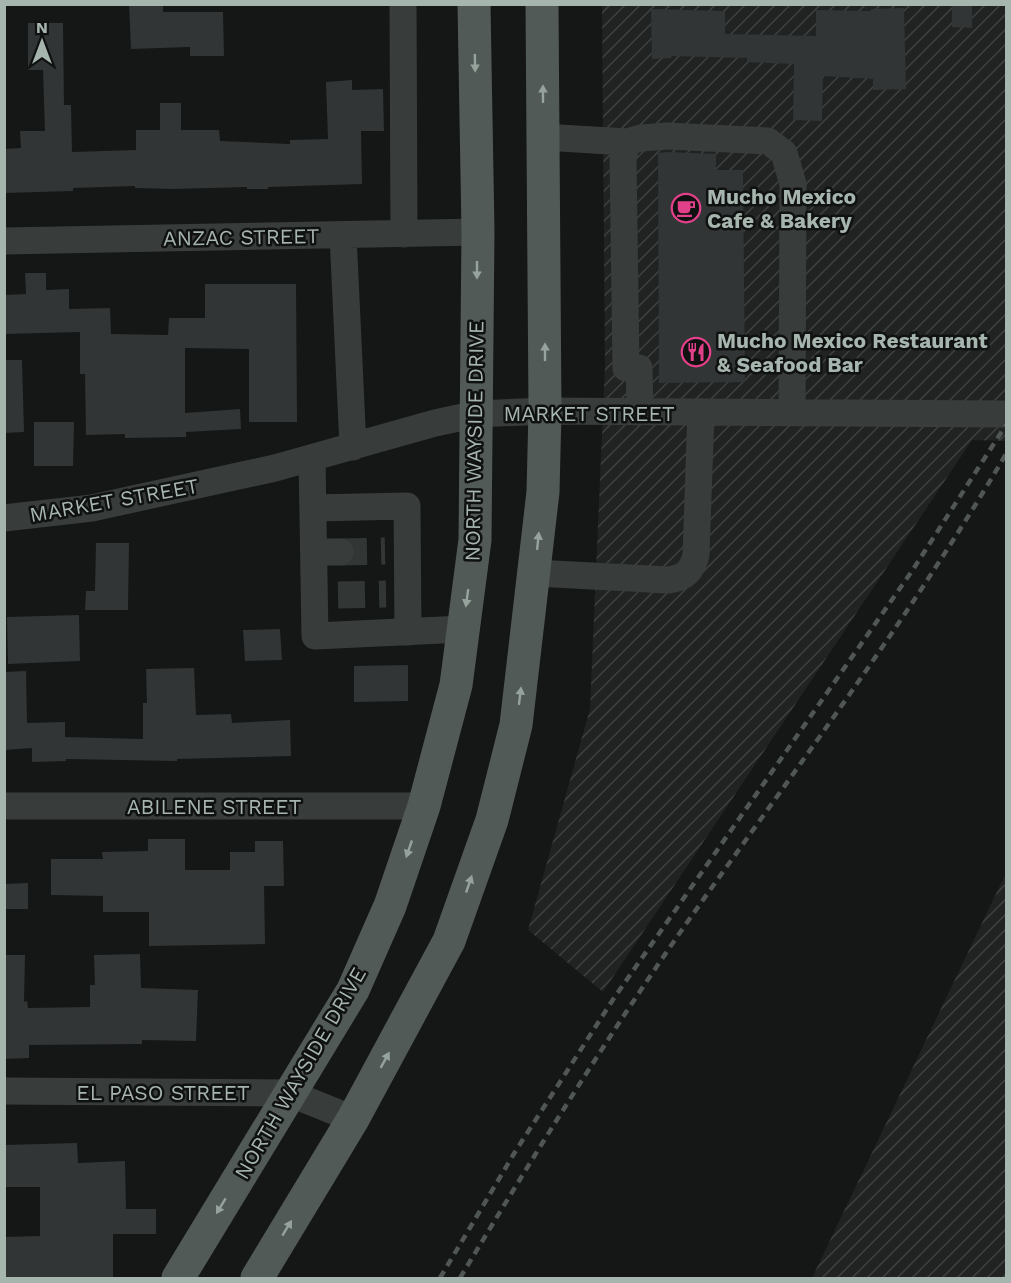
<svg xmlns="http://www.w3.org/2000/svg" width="1011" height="1283" font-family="'Work Sans',sans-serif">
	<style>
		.industrial { fill: url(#industrial-furrows) }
		.building { fill: #323535 }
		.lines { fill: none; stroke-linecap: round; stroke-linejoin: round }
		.minor-tunnel { stroke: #323635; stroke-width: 27; stroke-dasharray: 27 14; stroke-linecap: butt }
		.minor { stroke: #383d3b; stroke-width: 27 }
		.major { stroke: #525a57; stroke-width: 33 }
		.rail { stroke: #4f5653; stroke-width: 4.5; stroke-dasharray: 8 6; stroke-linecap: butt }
		.oneway { fill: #96a39d }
		.labels { text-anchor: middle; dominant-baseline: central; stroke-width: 5; stroke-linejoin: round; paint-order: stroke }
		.poi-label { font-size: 21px; font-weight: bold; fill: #a7b5af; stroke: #101111; text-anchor: start }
		.street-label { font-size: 21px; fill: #a7b5af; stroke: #101111 }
	</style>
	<defs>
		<pattern id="industrial-furrows" width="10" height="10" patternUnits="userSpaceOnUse" patternTransform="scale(1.5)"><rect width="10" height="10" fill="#212323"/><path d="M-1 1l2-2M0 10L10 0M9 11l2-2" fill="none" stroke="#3e4140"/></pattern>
	</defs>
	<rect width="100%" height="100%" fill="#151616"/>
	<path class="industrial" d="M602 5H1006V441L972 440 603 992 528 930 590 709 605 366Z
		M1006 873V1278H812Z"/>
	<path class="building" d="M129 4H163V12H223L224 56H190V47L131 49Z
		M952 4H972V28L952 27Z
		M904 8 906 89 873 90V79L823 76 822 121 793 120 794 64 747 62V58L671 56 672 58 652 59 651 9 725 11V34L816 36V10L871 11V9Z
		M28 23H63L64 105H71L72 152 136 150V130H160V103H181V130H219L220 141 290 144V140L328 139 326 82 352 80V90L383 89 384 131H361L362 184 268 187V189H247V187L173 189 135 188V186L73 188V191L4 193V149L21 148 20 131H45L43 70H28Z
		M668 152 716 154V170H743L745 382 659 383 658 153Z
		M25 273H46V290L69 289V309L110 308 111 334 168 335 169 318H205V284H296L297 422H249V349L185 348V413L240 409 241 429 186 432V437L125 438V434L86 435 85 374H80V332L4 334V295L26 294Z
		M4 360H22L24 432 4 433Z
		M34 422H74L73 466H34Z
		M96 543H129L128 610H85L86 591H95Z
		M79 615 80 661 8 664 7 617Z
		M280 629 282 660 245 661 243 630Z
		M408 665V701L354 702V666Z
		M194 668 196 715 231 714 232 723 290 720 291 756 177 759V761L66 759V761L32 762V748L4 750V672L26 671 27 723 65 722V737L143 739V703H147L146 669Z
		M148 839H185V870H230V852H255V841H283L284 886H264L265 944 149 946V912H103V896L51 895V859H103L102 852 148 851Z
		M28 883V909H4V884Z
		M140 954 141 988 198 990 196 1041 142 1040V1044L29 1045V1058L4 1059V955H25L24 1002 27 1001 28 1008 90 1007V985H95L94 955Z
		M77 1143 78 1163 125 1161 126 1209H156V1234H113V1278H4V1237L40 1236V1187H4V1145Z"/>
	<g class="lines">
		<path class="minor-tunnel" d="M340 552 385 551
			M338 595 386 594"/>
		<path class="minor" d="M403 4 404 234
			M543 137 627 142
			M343 235 353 447
			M4 241 478 232
			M640 412 639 368H626L623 159 627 142 641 138 668 136 768 141 784 153 793 184 792 412
			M312 458 315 636 463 629
			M313 508 407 506 408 632
			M4 518 92 508 275 468 435 423 477 414 545 411 1006 414
			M314 552H340
			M535 573 668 580C685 578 692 571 696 555L701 412
			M4 806H424
			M4 1091 289 1093 353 1119"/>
		<path class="major" d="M178 1278 353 990 390 906 424 806 456 685 475 540 478 232 474 4
			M257 1278 353 1119 449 941 492 820 516 725 543 492 545 411 542 4"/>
		<path class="rail" d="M440 1278 515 1152 614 998 912 571 1006 425
			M460 1278C534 1155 610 1032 693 914 800 763 912 614 1006 454"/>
	</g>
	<defs><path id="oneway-solid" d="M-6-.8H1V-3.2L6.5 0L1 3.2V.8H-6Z" transform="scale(1.5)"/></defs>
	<g class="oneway">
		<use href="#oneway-solid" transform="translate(475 63) rotate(89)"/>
		<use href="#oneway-solid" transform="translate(543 94) rotate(-90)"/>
		<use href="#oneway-solid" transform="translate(477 270) rotate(90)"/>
		<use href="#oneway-solid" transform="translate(545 352) rotate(-90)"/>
		<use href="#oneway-solid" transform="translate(538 541) rotate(-84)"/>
		<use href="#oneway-solid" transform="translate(467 598) rotate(98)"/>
		<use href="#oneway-solid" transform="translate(520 696) rotate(-83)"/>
		<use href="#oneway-solid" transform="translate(409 849) rotate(109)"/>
		<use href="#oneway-solid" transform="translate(469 884) rotate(-71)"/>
		<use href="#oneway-solid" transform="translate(385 1060) rotate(-61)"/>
		<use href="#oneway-solid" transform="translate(221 1206) rotate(121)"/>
		<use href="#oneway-solid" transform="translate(287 1228) rotate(-59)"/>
	</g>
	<defs>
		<g id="cafe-ring" transform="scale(1.5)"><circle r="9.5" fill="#101111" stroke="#e24089" stroke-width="1.5"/><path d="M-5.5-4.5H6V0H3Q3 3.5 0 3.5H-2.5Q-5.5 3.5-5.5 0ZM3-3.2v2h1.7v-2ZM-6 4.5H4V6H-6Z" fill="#e24089"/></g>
		<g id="restaurant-ring" transform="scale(1.5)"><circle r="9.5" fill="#101111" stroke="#e24089" stroke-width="1.5"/><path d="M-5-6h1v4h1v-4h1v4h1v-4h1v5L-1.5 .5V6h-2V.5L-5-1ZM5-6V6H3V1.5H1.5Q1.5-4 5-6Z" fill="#e24089"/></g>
	</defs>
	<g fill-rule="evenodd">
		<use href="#cafe-ring" x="686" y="208"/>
		<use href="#restaurant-ring" x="696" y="352"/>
	</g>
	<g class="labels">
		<g class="poi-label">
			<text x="707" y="196">Mucho Mexico<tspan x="707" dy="24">Cafe &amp; Bakery</tspan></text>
			<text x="717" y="340">Mucho Mexico Restaurant<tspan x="717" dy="24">&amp; Seafood Bar</tspan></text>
		</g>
		<g class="street-label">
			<text transform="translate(241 237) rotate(-1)">ANZAC STREET</text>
			<text x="589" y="413">MARKET STREET</text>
			<text transform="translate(474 441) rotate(-89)">NORTH WAYSIDE DRIVE</text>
			<text transform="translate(114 500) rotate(-10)">MARKET STREET</text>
			<text x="214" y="806">ABILENE STREET</text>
			<text transform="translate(300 1073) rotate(-60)">NORTH WAYSIDE DRIVE</text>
			<text x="163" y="1092">EL PASO STREET</text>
		</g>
	</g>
	<rect width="1011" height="1283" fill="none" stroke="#a7b5af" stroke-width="12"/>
	<g transform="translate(42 42)" stroke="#101111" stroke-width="4.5" paint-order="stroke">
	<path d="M0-4.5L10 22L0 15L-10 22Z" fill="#a7b5af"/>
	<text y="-9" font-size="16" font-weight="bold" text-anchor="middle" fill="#a7b5af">N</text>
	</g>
</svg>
